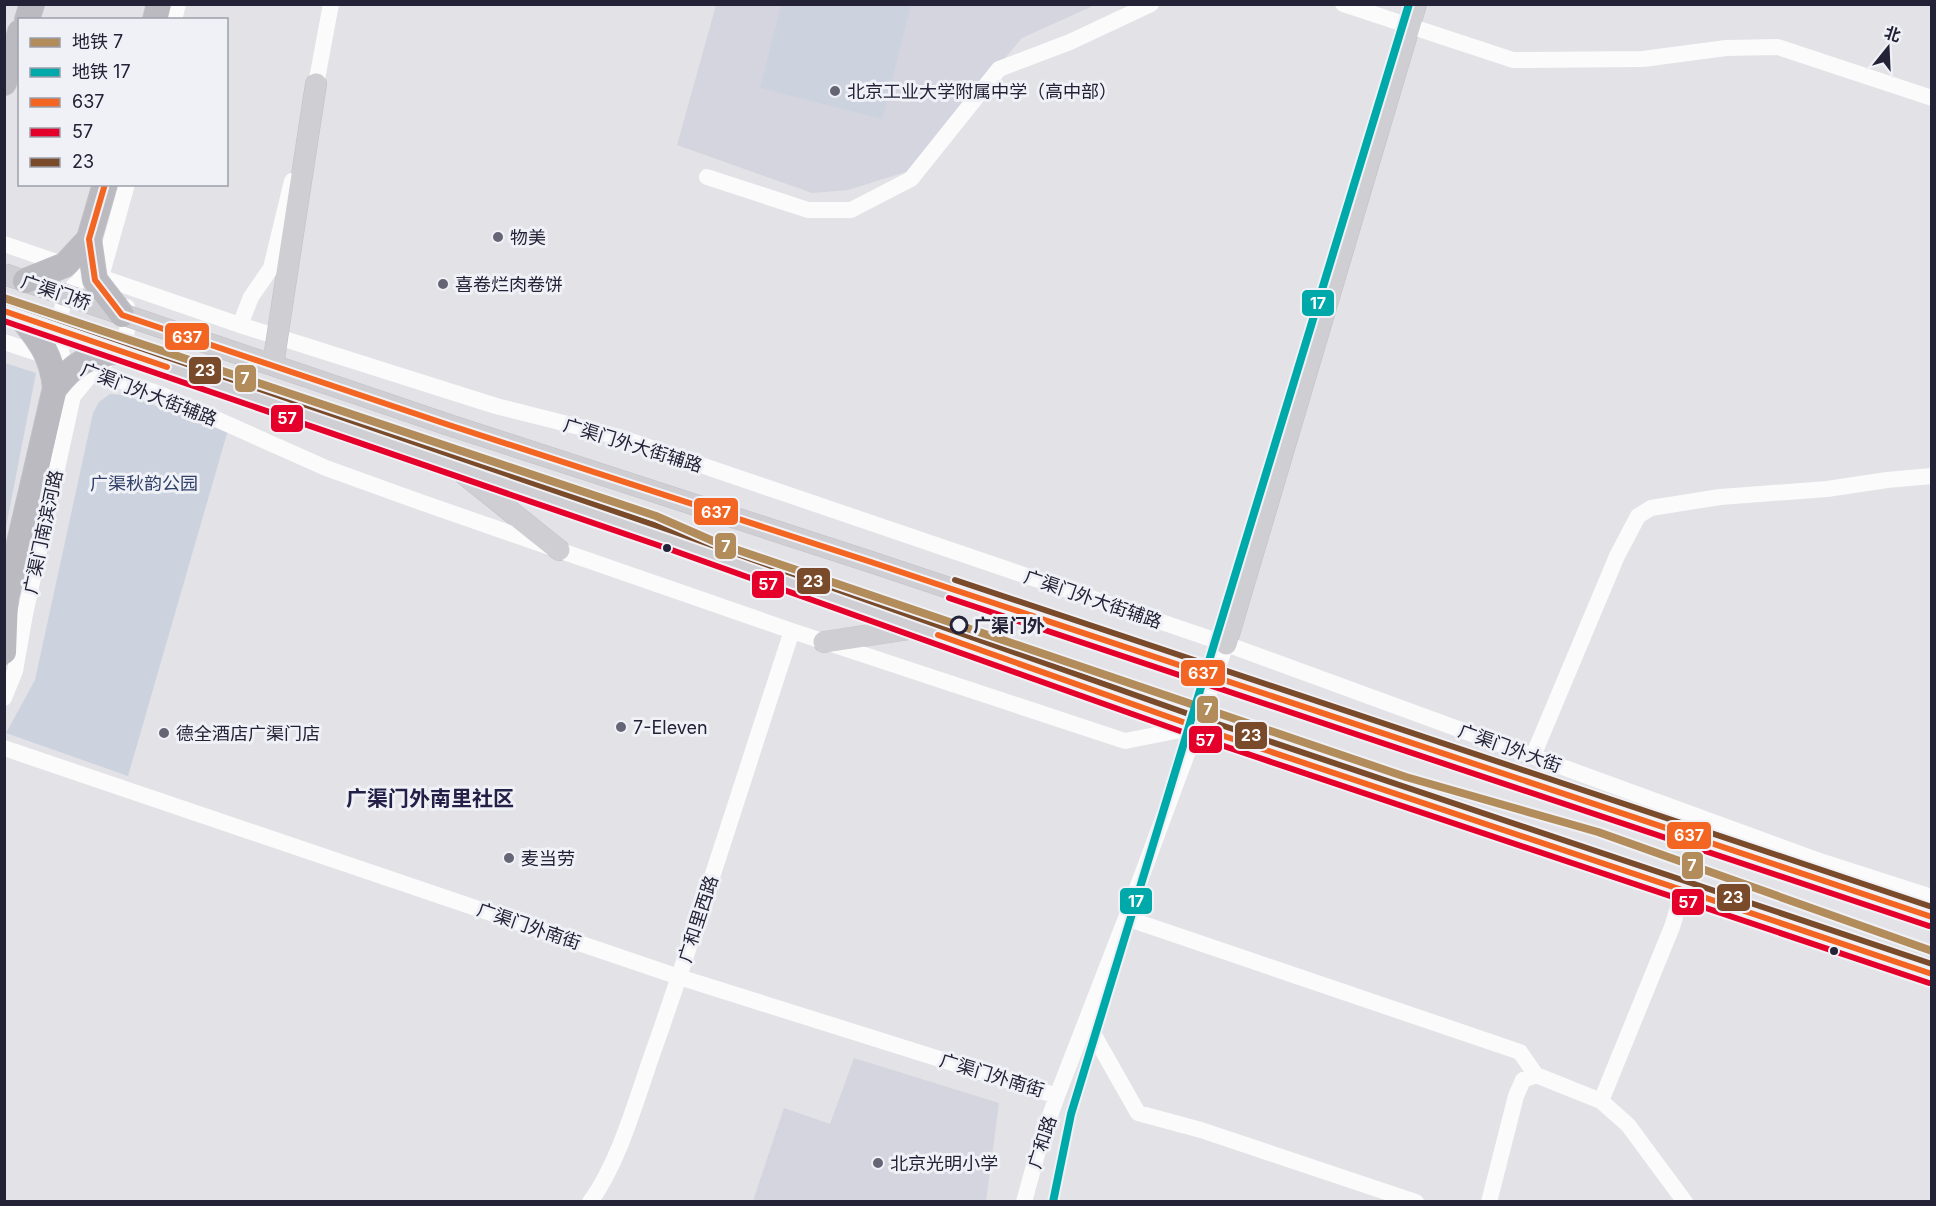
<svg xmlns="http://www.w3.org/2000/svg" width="1936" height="1206" font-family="Inter,'Noto Sans SC',sans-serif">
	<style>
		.built { fill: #d5d5df }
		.green { fill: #ccd3df }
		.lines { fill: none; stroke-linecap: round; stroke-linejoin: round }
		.major-casing { stroke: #c0c0c7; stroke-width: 22 }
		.highway-casing { stroke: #c0c0c7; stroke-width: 26 }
		.minor { stroke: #fbfbfb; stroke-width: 16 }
		.major { stroke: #ceced3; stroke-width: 21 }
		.highway { stroke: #bbbac0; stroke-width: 24 }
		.major-bridge-casing { stroke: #c0c0c7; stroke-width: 22; stroke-linecap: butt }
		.highway-bridge-casing { stroke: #c0c0c7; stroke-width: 26; stroke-linecap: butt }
		.major-bridge { stroke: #ceced3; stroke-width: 21 }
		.highway-bridge { stroke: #bbbac0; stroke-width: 24 }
		.bus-1-casing { stroke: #eff1f6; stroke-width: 10 }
		.bus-2-casing { stroke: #eff1f6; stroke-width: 10 }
		.bus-3-casing { stroke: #eff1f6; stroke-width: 10 }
		.bus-1 { stroke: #f26522; stroke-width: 6 }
		.bus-2 { stroke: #e4002b; stroke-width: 6 }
		.bus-3 { stroke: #7a4b2a; stroke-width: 6 }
		.metro-1-casing { stroke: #eff1f6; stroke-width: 12 }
		.metro-2-casing { stroke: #eff1f6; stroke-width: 12 }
		.metro-1 { stroke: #b28d5b; stroke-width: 8 }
		.metro-2 { stroke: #00a9a9; stroke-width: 8 }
		.poi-dot { fill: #666575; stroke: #eff1f6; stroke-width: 2 }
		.bus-dot { fill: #232237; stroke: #eff1f6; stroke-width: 2 }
		.stop-dot { fill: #eff1f6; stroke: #232237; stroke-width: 3 }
		.labels { text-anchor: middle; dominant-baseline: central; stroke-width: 6; stroke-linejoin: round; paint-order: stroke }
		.poi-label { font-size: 18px; fill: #232237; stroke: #eff1f6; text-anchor: start }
		.street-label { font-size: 18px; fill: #232237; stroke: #eff1f6 }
		.park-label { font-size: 18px; fill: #31416a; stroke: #eff1f6 }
		.stop-label { font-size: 18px; font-weight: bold; fill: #232237; stroke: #eff1f6; text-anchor: start }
		.quarter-label { font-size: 21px; font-weight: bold; fill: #232047; stroke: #eff1f6 }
		.line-badge { stroke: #eff1f6; stroke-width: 2 }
		.badge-label { font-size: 16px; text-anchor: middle; font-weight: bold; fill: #fff }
	</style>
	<rect width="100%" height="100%" fill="#e2e2e7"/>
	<path class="built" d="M716 5H1095L1022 38 909 171 848 190 812 193 677 145Z
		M854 1058 999 1103 986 1201H753L784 1108 830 1124Z"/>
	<path class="green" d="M781 5H911L882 119 760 88Z
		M5 363 36 373 5 532 4 363Z
		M110 394 123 395 228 430 128 776 6 733 35 680 93 413 99 402Z"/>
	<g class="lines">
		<g class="major-casing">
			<path id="major" d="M283 299 316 84
				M449 425 871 562 1932 917
				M438 459 1197 727 1932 974
				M465 475 559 550
				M824 642 916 628
				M1226 644 1416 4"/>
		</g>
		<g class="highway-casing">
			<path id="highway" d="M27 20 32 4
				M155 20 159 4
				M4 83 20 32
				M89 239 105 184
				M4 652 6 599 55 388"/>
		</g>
		<path class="minor" d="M1343 4 1513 60 1643 59 1726 48 1778 47 1932 98
			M174 20 178 4
			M314 95 331 4
			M707 177 808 210H851L911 179 999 69 1070 42 1151 4
			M4 244 240 325 496 406 619 437 1226 644 1814 859 1932 897
			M106 283 101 277 127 184
			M240 325 251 297 271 268 292 181
			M4 342 160 394 326 468 423 503 792 631 1125 741 1196 727
			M64 363C57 338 56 311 71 289 75 283 84 278 90 274
			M4 698 15 671 25 614 73 396C80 388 87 378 95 371 117 352 133 339 127 307
			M4 748 679 977 1057 1096
			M1533 756 1617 556 1638 516 1651 508 1720 497 1827 489 1887 480 1932 476
			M1126 918 1520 1052 1536 1075
			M1087 1023 1138 1113 1201 1130 1416 1202
			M1601 1101 1672 927 1683 891
			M590 1202C622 1158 639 1089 658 1038 705 903 747 767 792 631
			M1024 1202 1039 1147 1057 1096 1126 918 1197 727 1226 644
			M1489 1202 1516 1096 1523 1080 1536 1075 1601 1101 1628 1125 1685 1202"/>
		<use href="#major" class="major"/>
		<use href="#highway" class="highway"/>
		<g class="major-bridge-casing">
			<path id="major-bridge" d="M4 274 449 425
				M4 311 438 459
				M273 365 283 299"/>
		</g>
		<g class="highway-bridge-casing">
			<path id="highway-bridge" d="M89 239 95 280 122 315
				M25 281 65 265 89 239
				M21 317C40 341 52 356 55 388
				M55 388C74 363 89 355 121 351"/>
		</g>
		<use href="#major-bridge" class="major-bridge"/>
		<use href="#highway-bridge" class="highway-bridge"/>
		<g class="bus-1-casing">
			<path id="bus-1" d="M105 184 89 239 95 280 122 315 449 425 871 562 1932 917
				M4 311 167 367
				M938 635 1197 727 1932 974"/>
		</g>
		<g class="bus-2-casing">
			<path id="bus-2" d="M4 321 669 549 1194 736 1929 983
				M949 598 1929 926"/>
		</g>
		<g class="bus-3-casing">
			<path id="bus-3" d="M7 302 675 532 1200 718 1932 964
				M955 580 1932 907"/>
		</g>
		<use href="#bus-1" class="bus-1"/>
		<use href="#bus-2" class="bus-2"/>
		<use href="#bus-3" class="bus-3"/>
		<g class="metro-1-casing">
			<path id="metro-1" d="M4 298 656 516 720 544 1406 777 1598 832 1932 951"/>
		</g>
		<g class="metro-2-casing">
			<path id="metro-2" d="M1053 1202 1071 1114 1409 4"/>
		</g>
		<use href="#metro-1" class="metro-1"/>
		<use href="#metro-2" class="metro-2"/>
	</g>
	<g class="poi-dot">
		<circle cx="835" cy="91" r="6"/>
		<circle cx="498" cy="237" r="6"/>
		<circle cx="443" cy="284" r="6"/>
		<circle cx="621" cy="727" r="6"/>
		<circle cx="164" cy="733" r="6"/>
		<circle cx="509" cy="858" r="6"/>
		<circle cx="878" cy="1163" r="6"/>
	</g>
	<g class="bus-dot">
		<circle cx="667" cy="548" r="5"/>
		<circle cx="1834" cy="951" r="5"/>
	</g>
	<circle class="stop-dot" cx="959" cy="625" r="8"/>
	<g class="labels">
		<g class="poi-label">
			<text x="847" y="91">北京工业大学附属中学（高中部）</text>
			<text x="510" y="237">物美</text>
			<text x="455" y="284">喜卷烂肉卷饼</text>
			<text x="633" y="727">7-Eleven</text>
			<text x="176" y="733">德全酒店广渠门店</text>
			<text x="521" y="858">麦当劳</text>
			<text x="890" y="1163">北京光明小学</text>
		</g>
		<g class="street-label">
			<text transform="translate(56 292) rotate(19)">广渠门桥</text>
			<text transform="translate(149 394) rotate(21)">广渠门外大街辅路</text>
			<text transform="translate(633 445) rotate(17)">广渠门外大街辅路</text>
			<text transform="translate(43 532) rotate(-78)">广渠门南滨河路</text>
			<text transform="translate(1093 599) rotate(19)">广渠门外大街辅路</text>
			<text transform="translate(1510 748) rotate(20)">广渠门外大街</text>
			<text transform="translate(698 919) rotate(-72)">广和里西路</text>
			<text transform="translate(529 926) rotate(19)">广渠门外南街</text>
			<text transform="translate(992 1075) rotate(17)">广渠门外南街</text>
			<text transform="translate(1042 1142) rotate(-72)">广和路</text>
		</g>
		<g class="park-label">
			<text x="144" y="483">广渠秋韵公园</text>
		</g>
		<g class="stop-label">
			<text x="973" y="625">广渠门外</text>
		</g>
		<g class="quarter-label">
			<text x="430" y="798">广渠门外南里社区</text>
		</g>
	</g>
	<g class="line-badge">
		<rect x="1301" y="289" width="34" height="28" rx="6" fill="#00a9a9"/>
		<rect x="164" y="322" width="46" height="29" rx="6" fill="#f26522"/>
		<rect x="188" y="356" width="34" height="29" rx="6" fill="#7a4b2a"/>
		<rect x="234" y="364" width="23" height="29" rx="6" fill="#b28d5b"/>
		<rect x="270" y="404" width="34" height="29" rx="6" fill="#e4002b"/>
		<rect x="693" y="497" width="46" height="29" rx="6" fill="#f26522"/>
		<rect x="714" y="532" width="23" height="28" rx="6" fill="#b28d5b"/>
		<rect x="796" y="567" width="35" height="28" rx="6" fill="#7a4b2a"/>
		<rect x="751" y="570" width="34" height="29" rx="6" fill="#e4002b"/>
		<rect x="1180" y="659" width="46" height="28" rx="6" fill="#f26522"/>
		<rect x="1196" y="695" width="23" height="29" rx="6" fill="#b28d5b"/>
		<rect x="1234" y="721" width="34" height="29" rx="6" fill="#7a4b2a"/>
		<rect x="1188" y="725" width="35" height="29" rx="6" fill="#e4002b"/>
		<rect x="1666" y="821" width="46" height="29" rx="6" fill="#f26522"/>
		<rect x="1681" y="851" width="23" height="29" rx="6" fill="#b28d5b"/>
		<rect x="1716" y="883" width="35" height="29" rx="6" fill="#7a4b2a"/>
		<rect x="1119" y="887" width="34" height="28" rx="6" fill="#00a9a9"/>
		<rect x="1671" y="888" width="34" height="28" rx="6" fill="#e4002b"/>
	</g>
	<g class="badge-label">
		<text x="1318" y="309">17</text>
		<text x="187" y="343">637</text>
		<text x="205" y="376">23</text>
		<text x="245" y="384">7</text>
		<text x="287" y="424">57</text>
		<text x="716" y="518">637</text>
		<text x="726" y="552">7</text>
		<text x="813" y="587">23</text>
		<text x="768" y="590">57</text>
		<text x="1203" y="679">637</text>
		<text x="1208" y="715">7</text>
		<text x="1251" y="741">23</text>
		<text x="1205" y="746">57</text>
		<text x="1689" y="841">637</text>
		<text x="1692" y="871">7</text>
		<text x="1733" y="903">23</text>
		<text x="1136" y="907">17</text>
		<text x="1688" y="908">57</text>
	</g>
	<rect width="1936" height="1206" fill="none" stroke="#232237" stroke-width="12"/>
	<rect x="18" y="18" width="210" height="168" fill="#eff1f6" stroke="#9d9eaa" stroke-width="1.5"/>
	<rect x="30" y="38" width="30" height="9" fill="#b28d5b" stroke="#9d9eaa" stroke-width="1.5"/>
	<text x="72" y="48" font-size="18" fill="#232237">地铁 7</text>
	<rect x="30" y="68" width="30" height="9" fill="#00a9a9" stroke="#9d9eaa" stroke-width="1.5"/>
	<text x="72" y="78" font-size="18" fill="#232237">地铁 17</text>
	<rect x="30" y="98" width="30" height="9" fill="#f26522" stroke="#9d9eaa" stroke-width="1.5"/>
	<text x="72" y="108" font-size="18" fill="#232237">637</text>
	<rect x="30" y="128" width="30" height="9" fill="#e4002b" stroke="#9d9eaa" stroke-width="1.5"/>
	<text x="72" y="138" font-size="18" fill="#232237">57</text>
	<rect x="30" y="158" width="30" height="9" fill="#7a4b2a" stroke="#9d9eaa" stroke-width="1.5"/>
	<text x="72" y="168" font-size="18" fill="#232237">23</text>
	<g transform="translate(1888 48) rotate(18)" stroke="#eff1f6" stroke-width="4.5" paint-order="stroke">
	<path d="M0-4.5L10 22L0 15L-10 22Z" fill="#232237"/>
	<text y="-9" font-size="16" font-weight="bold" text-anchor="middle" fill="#232237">北</text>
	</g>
</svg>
